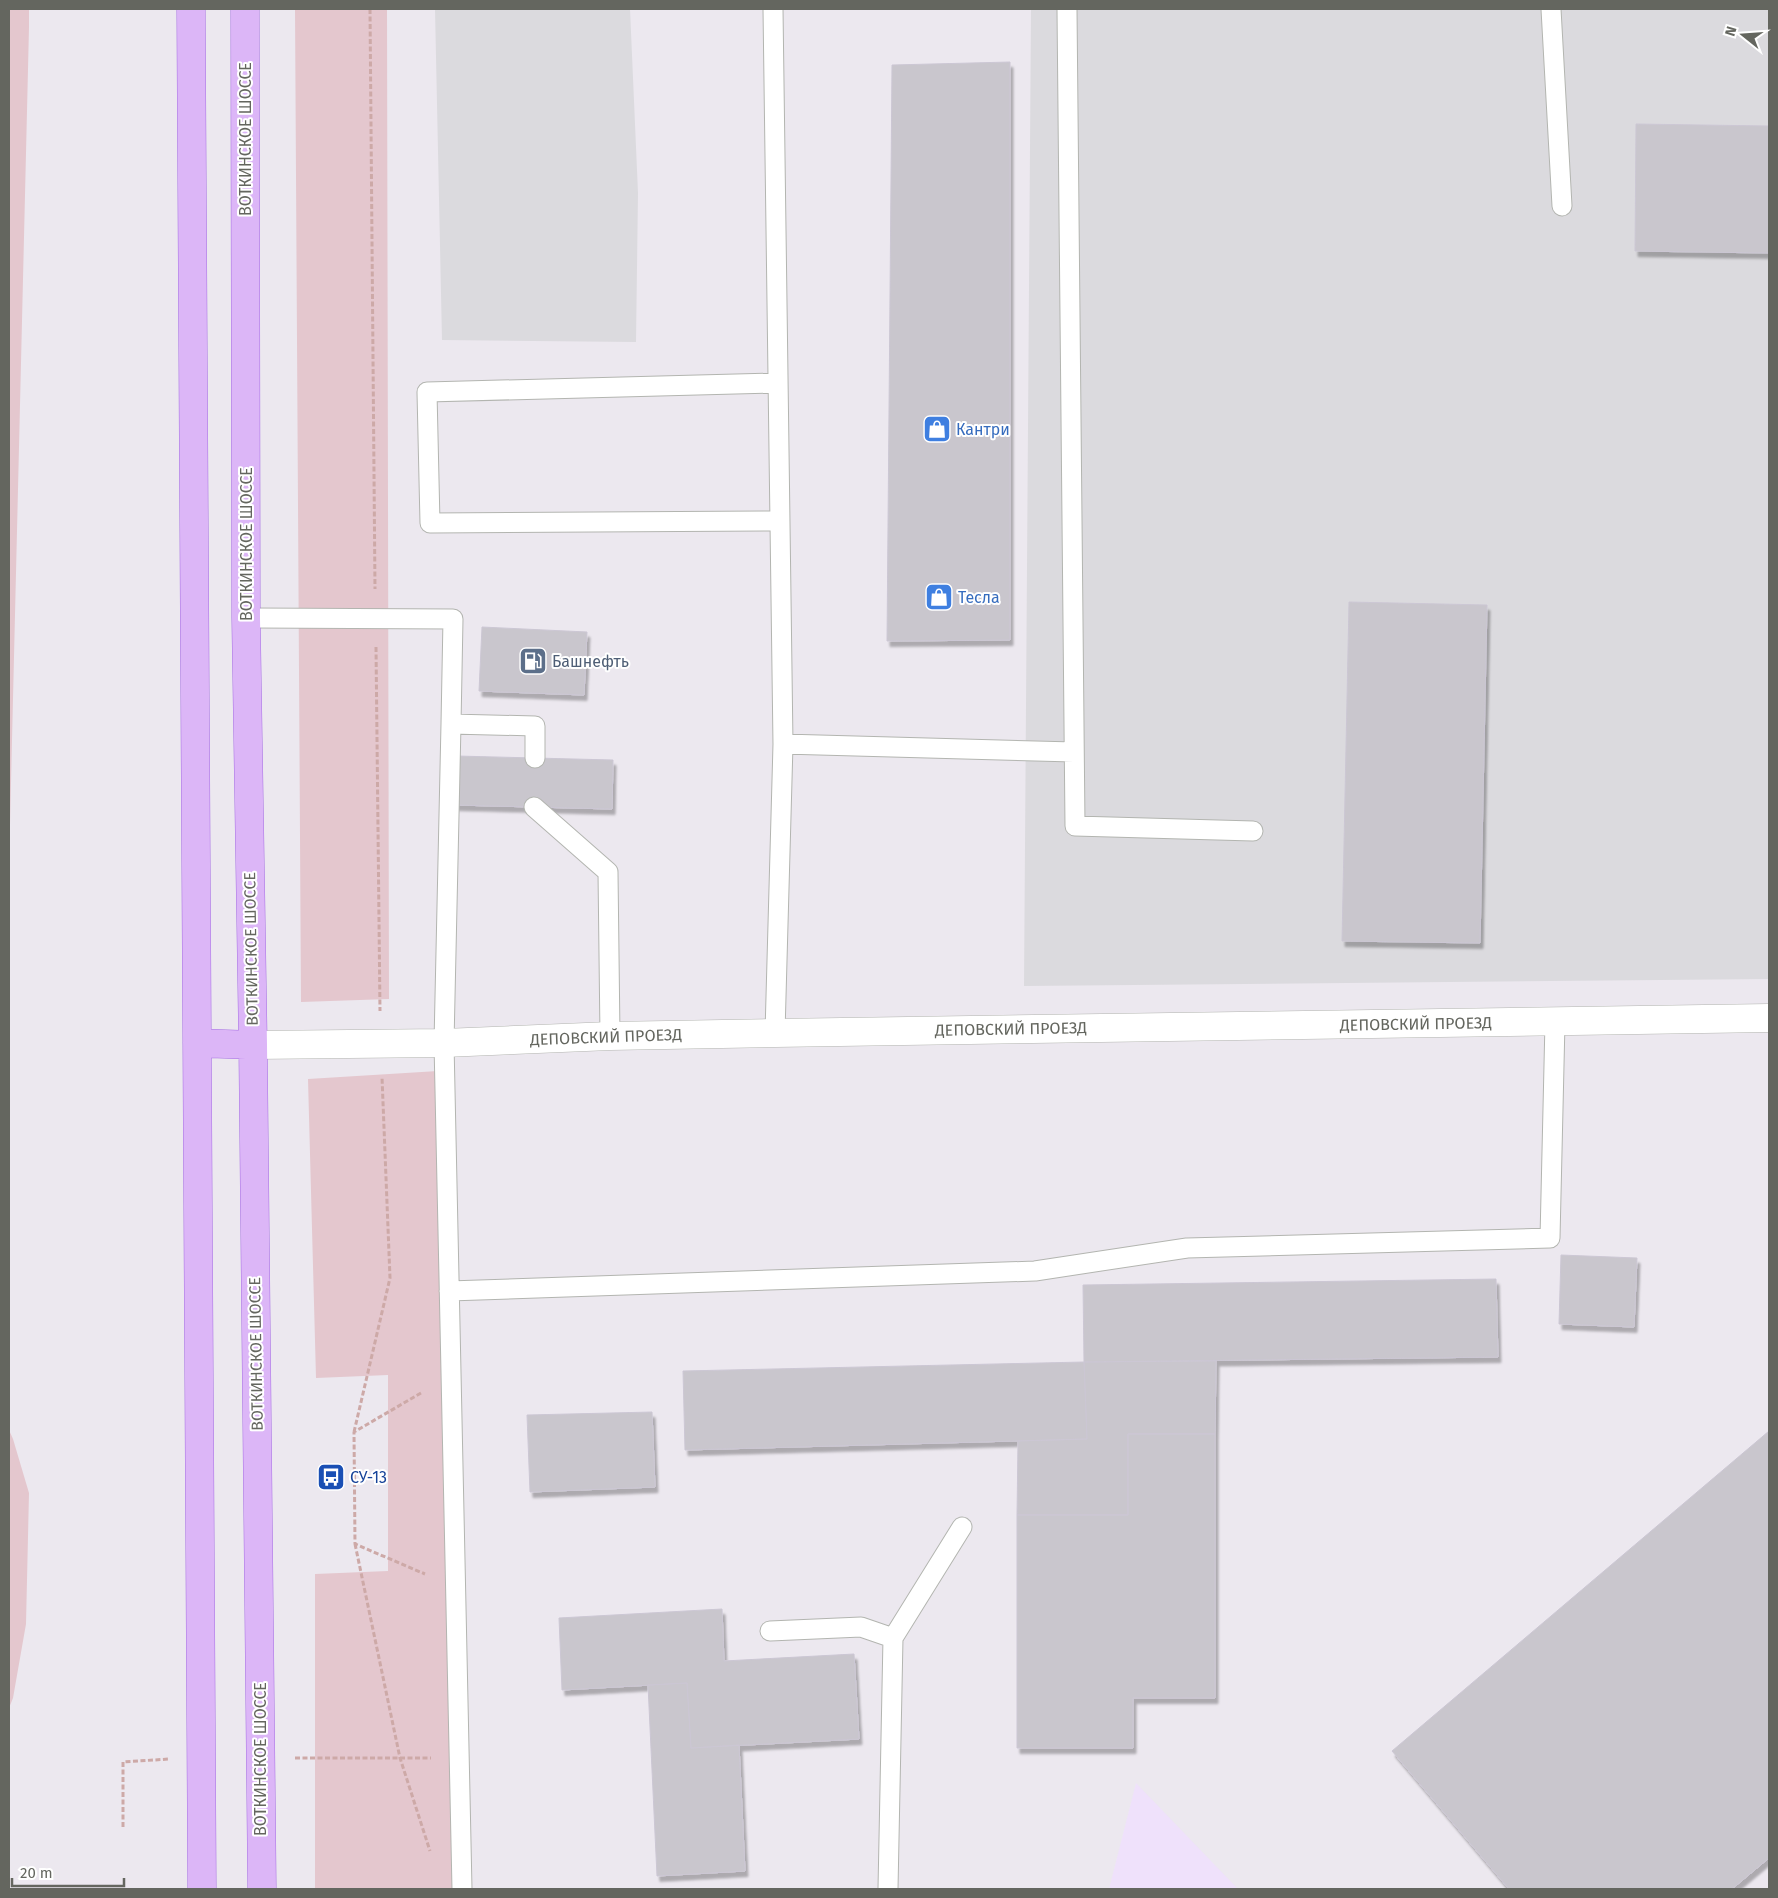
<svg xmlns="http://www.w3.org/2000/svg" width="1778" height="1898" font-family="'Fira Sans',sans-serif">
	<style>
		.commercial { fill: #efe1fb }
		.industrial { fill: #dbdade }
		.green { fill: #e4c7ce }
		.building { fill: #c9c6cd; stroke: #ccc7d4; filter: url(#shadow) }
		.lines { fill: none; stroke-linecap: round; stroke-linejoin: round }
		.lane-casing { stroke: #b3b5b0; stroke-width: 21 }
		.street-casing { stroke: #b3b5b0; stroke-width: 29 }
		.primary-casing { stroke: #a56ee3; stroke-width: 29 }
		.path { stroke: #cda9a7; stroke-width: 3; stroke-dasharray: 5 2.5; stroke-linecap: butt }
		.lane { stroke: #fff; stroke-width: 19 }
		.street { stroke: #fff; stroke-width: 28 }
		.primary { stroke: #dcb6f7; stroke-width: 28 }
		.labels { text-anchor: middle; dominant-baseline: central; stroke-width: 4; stroke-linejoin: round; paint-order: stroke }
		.street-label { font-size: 16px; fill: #64665f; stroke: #fff }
		.shop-label { font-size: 16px; fill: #366cbe; stroke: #fff; text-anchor: start }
		.service-label { font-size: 16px; fill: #4e5e75; stroke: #fff; text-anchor: start }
		.transit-label { font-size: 16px; fill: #164399; stroke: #fff; text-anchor: start }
	</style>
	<defs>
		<filter id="shadow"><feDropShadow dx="3" dy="5.5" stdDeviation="1" flood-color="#0004"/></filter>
	</defs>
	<rect width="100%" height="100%" fill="#ece8ef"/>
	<path class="commercial" d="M1136 1783 1238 1889H1109Z"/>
	<path class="industrial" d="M435 9H630L638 193 636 342 442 340Z
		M1031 9H1769V979L1024 986Z"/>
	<path class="green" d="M9 9H29V27L9 867Z
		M295 9H387L389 999 301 1002Z
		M438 1071 460 1889H315V1574L388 1571V1375L316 1378 308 1079Z
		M9 1430 13 1439 29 1493 26 1624 13 1698 9 1708Z"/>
	<path class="building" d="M1010 62V640L887 641 892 65Z
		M1636 124 1769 126V253L1635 251Z
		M1349 602 1487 605 1480 943 1342 941Z
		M482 627 587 632 584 695 479 691Z
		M457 756 613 760 612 809 455 805Z
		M1561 1255 1637 1258 1634 1327 1559 1324Z
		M1496 1279 1498 1357 1084 1362 1083 1285Z
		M1216 1361 1215 1434H1128V1515H1017L1018 1441 1087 1439 1084 1362Z
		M1084 1362 1087 1439 685 1450 683 1371Z
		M652 1412 655 1487 530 1492 527 1415Z
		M1769 1431V1858L1732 1889H1509L1392 1751Z
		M1128 1434H1215V1698H1133V1748H1017V1515H1128Z
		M722 1609 724 1661 854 1654 859 1739 691 1748 687 1683 562 1690 559 1618Z
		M687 1683 691 1748 739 1745 745 1871 657 1876 648 1685Z"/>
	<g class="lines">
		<g class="lane-casing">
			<path id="lane" d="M773 9 783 744 775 1033
				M1067 9 1075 826 1253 831
				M1551 9 1562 206
				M778 383 427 392 430 523 780 521
				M246 618 453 619 451 724
				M783 744 1074 752
				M534 807 608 872 610 1036
				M449 1291 1035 1271 1187 1248 1550 1238 1555 1022
				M770 1631 861 1627 893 1638
				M462 1889 444 1043 451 724 535 726V758
				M888 1889 893 1638 962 1527"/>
		</g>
		<g class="street-casing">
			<path id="street" d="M253 1045 444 1043 610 1036 775 1033 1769 1018"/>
		</g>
		<g class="primary-casing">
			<path id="primary" d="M191 9 202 1889
				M245 9 246 618 253 1045 262 1889
				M197 1043 253 1045"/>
		</g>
		<path class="path" d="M370 9 375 589
			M376 647 380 1011
			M421 1393 354 1432 355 1544 425 1574
			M354 1432 390 1278 382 1077
			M355 1544 400 1758 430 1851
			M295 1758H431
			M123 1827V1762L169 1759"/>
		<use href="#lane" class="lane"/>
		<use href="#street" class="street"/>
		<use href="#primary" class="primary"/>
	</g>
	<defs>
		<g id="shop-square" transform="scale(1.4375)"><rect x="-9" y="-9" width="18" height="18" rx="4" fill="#3f7fe0" stroke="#fff"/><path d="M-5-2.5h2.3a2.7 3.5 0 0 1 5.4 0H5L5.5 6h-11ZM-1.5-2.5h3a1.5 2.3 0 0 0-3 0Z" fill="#fff"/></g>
		<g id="fuel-square" transform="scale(1.4375)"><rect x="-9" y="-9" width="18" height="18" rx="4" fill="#5c6f8a" stroke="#fff"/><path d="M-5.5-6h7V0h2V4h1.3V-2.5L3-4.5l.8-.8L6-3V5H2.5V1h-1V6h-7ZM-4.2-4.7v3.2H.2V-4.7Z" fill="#fff"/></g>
		<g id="bus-square" transform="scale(1.4375)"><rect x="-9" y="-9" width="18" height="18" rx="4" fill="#1a4fb4" stroke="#fff"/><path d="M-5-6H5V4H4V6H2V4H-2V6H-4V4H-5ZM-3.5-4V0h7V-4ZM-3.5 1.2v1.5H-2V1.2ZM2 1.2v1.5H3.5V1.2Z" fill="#fff"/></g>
	</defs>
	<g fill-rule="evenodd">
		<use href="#shop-square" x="937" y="429"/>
		<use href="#shop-square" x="939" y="597"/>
		<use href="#fuel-square" x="533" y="661"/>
		<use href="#bus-square" x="331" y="1477"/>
	</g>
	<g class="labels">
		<g class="street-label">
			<text transform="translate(245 139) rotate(-90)">ВОТКИНСКОЕ ШОССЕ</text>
			<text transform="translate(246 544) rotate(-90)">ВОТКИНСКОЕ ШОССЕ</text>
			<text transform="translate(251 949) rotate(-91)">ВОТКИНСКОЕ ШОССЕ</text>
			<text transform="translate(1416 1024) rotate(-1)">ДЕПОВСКИЙ ПРОЕЗД</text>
			<text transform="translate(1011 1029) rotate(-1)">ДЕПОВСКИЙ ПРОЕЗД</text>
			<text transform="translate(606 1037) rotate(-2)">ДЕПОВСКИЙ ПРОЕЗД</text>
			<text transform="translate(256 1354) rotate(-91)">ВОТКИНСКОЕ ШОССЕ</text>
			<text transform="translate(260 1759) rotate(-90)">ВОТКИНСКОЕ ШОССЕ</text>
		</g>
		<g class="shop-label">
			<text x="956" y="429">Кантри</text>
			<text x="958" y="597">Тесла</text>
		</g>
		<g class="service-label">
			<text x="552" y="661">Башнефть</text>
		</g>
		<g class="transit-label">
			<text x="350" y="1477">СУ-13</text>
		</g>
	</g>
	<rect width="1778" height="1898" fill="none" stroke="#64665f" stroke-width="20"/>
	<g transform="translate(1743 35) rotate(287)" stroke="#ffffff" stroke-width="4" paint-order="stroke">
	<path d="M0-4L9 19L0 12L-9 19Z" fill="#64665f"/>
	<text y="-8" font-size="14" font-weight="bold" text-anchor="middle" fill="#64665f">N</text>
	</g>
	<path d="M12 1878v8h112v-8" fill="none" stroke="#64665f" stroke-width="2.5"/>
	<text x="20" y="1878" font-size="15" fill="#64665f" stroke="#ffffff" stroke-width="4" paint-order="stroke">20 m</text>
</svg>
